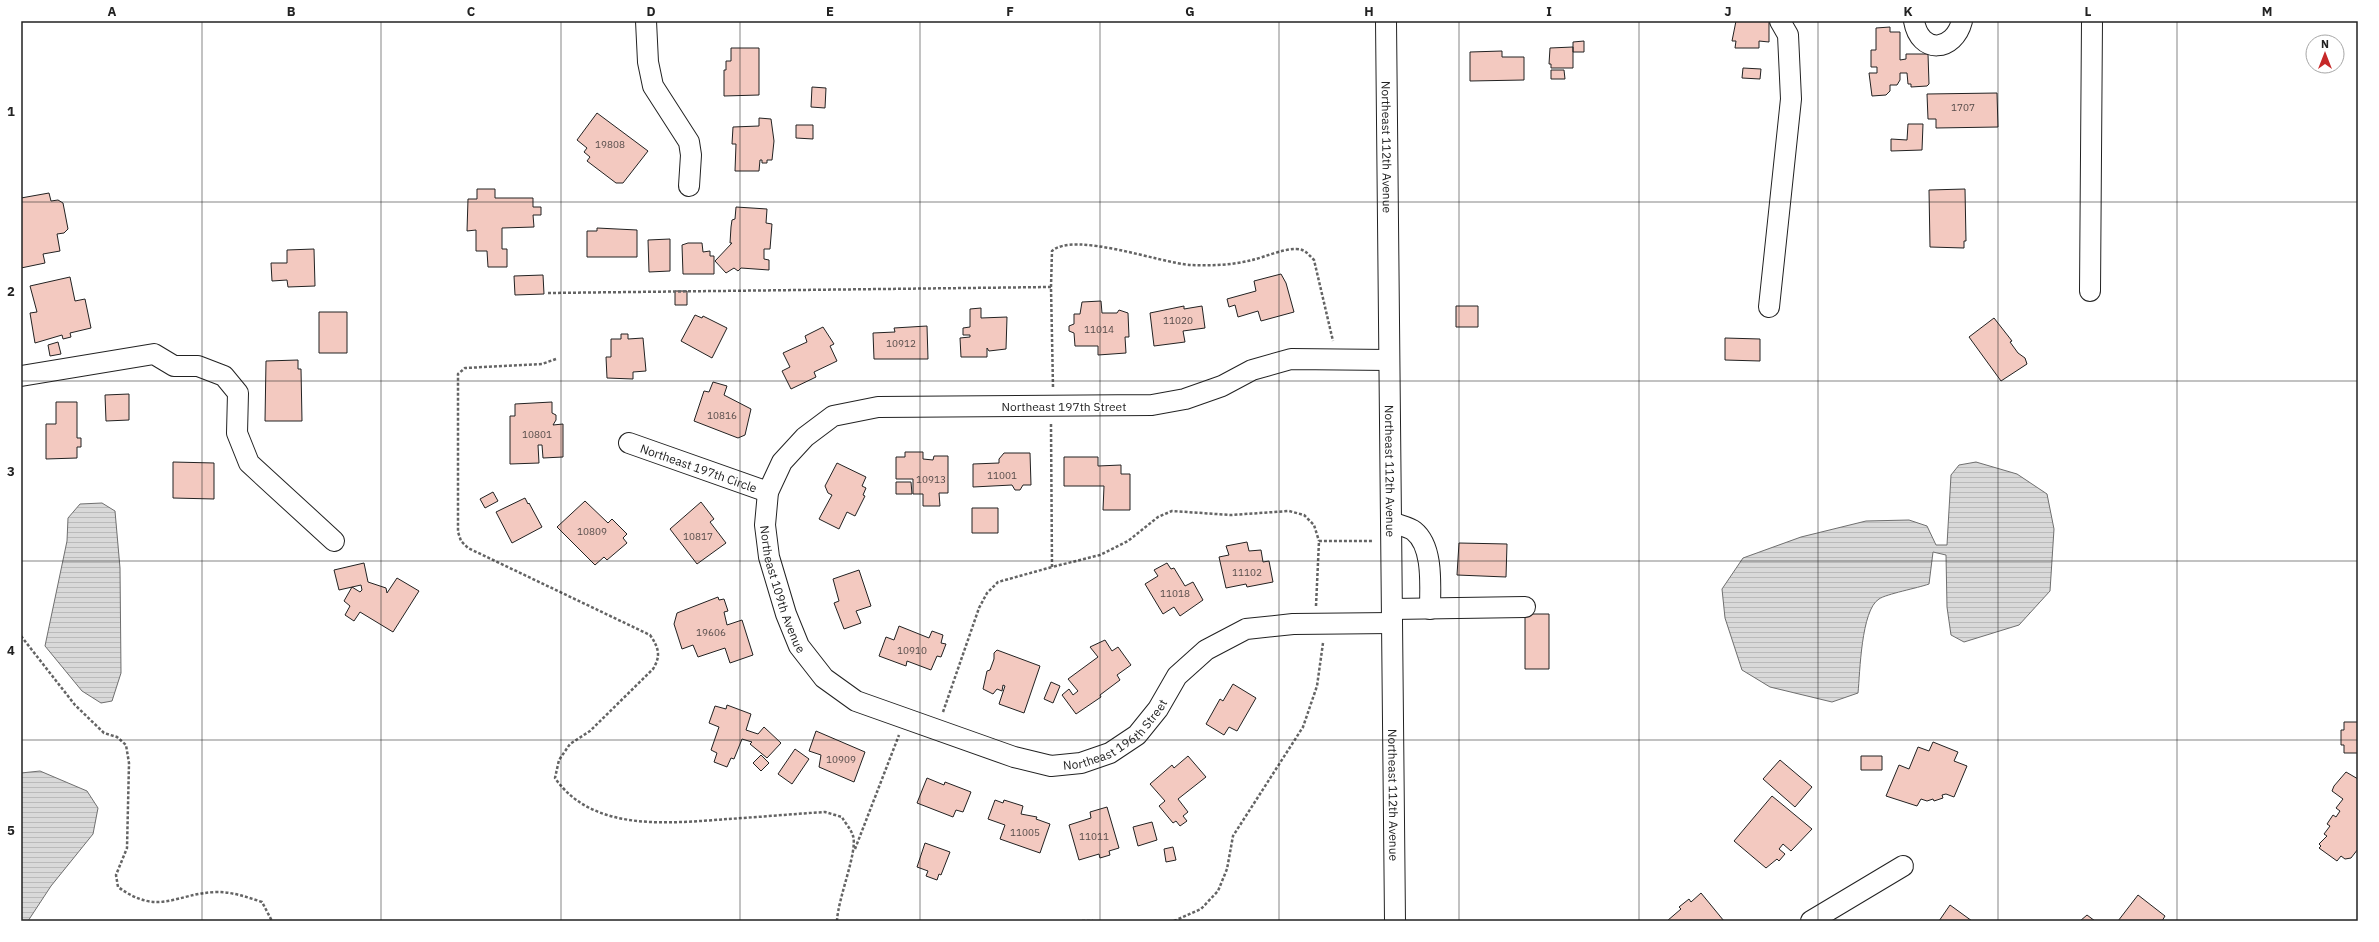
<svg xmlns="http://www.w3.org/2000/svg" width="2379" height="942" font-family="'IBM Plex Sans',sans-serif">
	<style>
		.water { fill: url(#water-rules); stroke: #6f6f6f }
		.building { fill: #f3c9c0; stroke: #222 }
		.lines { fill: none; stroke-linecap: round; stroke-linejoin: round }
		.minor-casing { stroke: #222; stroke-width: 22 }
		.path { stroke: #646464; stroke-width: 2.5; stroke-dasharray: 3 2; stroke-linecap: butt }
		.minor { stroke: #fff; stroke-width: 20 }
		.grid { fill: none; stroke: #222; stroke-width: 1; stroke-opacity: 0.55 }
		.labels { text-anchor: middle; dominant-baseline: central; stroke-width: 3; stroke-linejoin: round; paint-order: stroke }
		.number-label { font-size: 10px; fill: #564c4a }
		.street-label { font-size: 12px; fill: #222; stroke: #fff }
		.neatline { fill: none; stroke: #222; stroke-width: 1.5 }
		.grid-label { font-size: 13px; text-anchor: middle; font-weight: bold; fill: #222 }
	</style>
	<defs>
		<pattern id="water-rules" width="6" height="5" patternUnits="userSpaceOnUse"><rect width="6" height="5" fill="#d9d9d9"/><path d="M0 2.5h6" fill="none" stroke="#bababa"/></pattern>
	</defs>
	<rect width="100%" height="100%" fill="#fff"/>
	<path class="water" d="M1976 462 2017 474 2047 494 2054 529 2050 591 2019 625 1964 642 1951 635 1947 607 1946 555 1933 552 1929 584C1918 588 1886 594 1879 599 1861 610 1860 673 1858 693L1832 702 1770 687 1742 670 1725 618 1722 589 1743 558 1801 537 1866 521 1909 520 1927 526 1936 545H1947L1951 475 1959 465Z
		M102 503 115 511 120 568 121 673 112 701 101 703 82 691 45 646 67 541 68 518 80 504Z
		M40 771 87 791 98 808 93 834 51 886 28 921H21V773Z"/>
	<path class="building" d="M1736 21H1769V42L1759 41V48H1735L1736 41H1732Z
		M1890 27V32H1900V60L1906 59V54H1928L1929 84 1927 86 1911 87V84H1908L1907 73H1900V80L1897 85H1890V91L1886 95 1872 96 1869 73H1877V67H1871V50H1876V28Z
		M1584 41V52H1573V42Z
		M1573 47V68H1551V64H1549L1550 48Z
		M731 48H759V95L724 96V70H726V61H731Z
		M1502 51V57H1524V80L1470 81V52Z
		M1743 68 1761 69 1760 79 1742 78Z
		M1551 70H1564L1565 79H1551Z
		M812 87 826 88 825 108 811 107Z
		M1997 93 1998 127 1936 128V119H1928L1927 94Z
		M597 113 648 151 623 183H616L587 161 590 157 584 152 587 148 577 140Z
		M759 118 771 119 774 141 772 160H767V163H762V160H760L759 171H735L736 144H732L733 127 759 126Z
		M1908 124H1923L1922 150 1891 151V139L1907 140Z
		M796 125H813V139L796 138Z
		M477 189H495V198H533V207H541V215H533L534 227 502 228V249H507V267H488L487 251H476V230L467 231 468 199H477Z
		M1965 189 1966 241H1964V248L1930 247 1929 190Z
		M49 193 51 201 58 200 63 203 68 229 64 233 57 234 60 251 43 254 45 263 21 268V198Z
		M736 207 767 209 766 223 772 224 770 249H764V259L769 260V270L741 268 738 271 734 268 726 273 715 261 732 243H730L731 227 732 220 735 219Z
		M597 228 637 230V257H587V231H597Z
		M670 239V271L649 272 648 240Z
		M688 243H702L703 252 710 251V256H714V274H683L682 245Z
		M314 249 315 286 288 287 287 280 272 281 271 263H287V250Z
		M1281 274 1286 283 1294 312 1261 321 1258 311 1238 317 1235 305 1229 307 1227 299 1256 291 1254 281Z
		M543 275 544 294 515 295 514 276Z
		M70 277 75 301 85 299 91 328 70 333 71 337 63 339 62 335 35 343 30 313 37 312 30 286Z
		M675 291H687V305H675Z
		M1101 301 1102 313H1117L1119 310 1128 313 1129 337H1125L1126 353 1098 355V346H1075L1074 333 1069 331V326L1074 324V314H1080L1082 302Z
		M1184 306V309L1202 306 1205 328 1183 331 1185 342 1154 346 1150 313Z
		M1456 306H1478V327H1456Z
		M981 308V318L1007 317 1006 349 989 351 987 348V357H961L960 338 970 337V335H963V328L970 327V309Z
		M319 312H347V353H319Z
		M695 315 702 318 703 316 727 328 712 358 681 341Z
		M1994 318 2012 341 2010 342 2018 353 2025 358 2027 364 2001 381 1969 337Z
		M927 326 928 359H874L873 333 895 332 894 328Z
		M823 327 834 344 830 346 837 361 814 372 816 377 791 389 782 371 790 367 783 353 807 342 805 336Z
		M621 334H628V339L643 338 646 371 633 372V379L607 378 606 357H611V339H621Z
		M1725 338 1760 339V361L1725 360Z
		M58 342 61 354 50 356 48 345Z
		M298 360V369H301L302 421H265L266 361Z
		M713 382 727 386 724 395 751 409 745 435 738 438 694 421 704 391 709 392Z
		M129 394V420L106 421 105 395Z
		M56 402H77V438H81V447H77V458L46 459V424H56Z
		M552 402V413L556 415V420L553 425 563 424V457L543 458 542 445H538L539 463 510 464V416H515V404Z
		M905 452H923V459L933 460 934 456H948V493H939L940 506H923V494H913V479H896V457H905Z
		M1004 453H1030L1031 485H1023L1020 490H1015L1012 485 973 487V464L999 463V459Z
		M1064 457H1098V466L1121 465V474H1130V510H1103L1104 486H1064Z
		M173 462 214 463V499L173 498Z
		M837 463 866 477 862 486 866 488 863 495 865 496 855 516 847 512 839 529 819 519 832 495 828 493 825 486Z
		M896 482H911L912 494H896Z
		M493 492 498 501 485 508 480 499Z
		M525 498 528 504 529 503 542 527 512 543 496 512Z
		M585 501 608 523 612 519 627 534 623 538 627 543 607 560 604 557 595 565 557 527Z
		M701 502 714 519 710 522 726 543 697 564 670 529Z
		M972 508H998V533H972Z
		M1247 542 1249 551 1261 550 1263 562 1269 561 1273 582 1247 587 1246 584 1226 588 1219 557 1229 555 1226 546Z
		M1459 543 1507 544 1506 577 1457 575Z
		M364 563 368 582 386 588 387 593 397 578 419 591 393 632 360 612 354 621 345 615 350 606 344 601 352 587 360 592 362 590 361 585 339 590 334 570Z
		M1167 563 1171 569 1174 568 1185 586 1193 582 1203 600 1180 616 1174 607 1163 614 1145 584 1158 576 1154 570Z
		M859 570 871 606 856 611 861 623 844 629 834 603 839 601 833 579Z
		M718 597 719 600 724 599 728 611 724 612 727 625 742 620 753 655 730 663 725 648 698 657 693 645 682 649 674 624 677 613Z
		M1525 614H1549V669H1525Z
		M899 626 929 638 932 631 943 635 941 643 946 644 941 657 937 656 931 670 907 661 906 666 879 656 886 637 894 640Z
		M1105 640 1112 651 1118 647 1131 665 1117 675 1120 680 1100 695 1101 697 1076 714 1062 695 1069 689 1073 695 1078 691 1068 679 1098 657 1090 647Z
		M997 650 1040 666 1024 713 999 704 1005 686 1003 685 1002 691 997 689 993 694 983 689 987 671 990 670 994 659V653Z
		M1051 682 1060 686 1053 703 1044 699Z
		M1233 684 1256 698 1237 731 1229 727 1224 735 1206 724 1220 699 1223 701Z
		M727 705 751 714 746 730 758 734 764 727 781 743 767 758 750 744 752 742 742 739 734 759 731 758 727 767 714 762 717 753 711 750 719 727 709 723 715 706 726 709Z
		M2344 722H2358V753H2344V745H2341V730H2344Z
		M816 731 865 752 854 782 819 767 821 755 809 751Z
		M1933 742 1958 752 1954 761 1967 766 1954 797 1946 794 1942 795 1943 798 1934 801 1933 799 1927 801 1921 799 1917 806 1886 796 1899 765 1909 769 1918 747 1929 751Z
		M795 749 809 759 792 784 778 774Z
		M761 755 769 763 761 771 753 763Z
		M1188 756 1206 777 1178 799 1188 812 1183 816 1187 821 1180 826 1176 821 1173 823 1159 806 1165 801 1150 784 1172 765 1174 768Z
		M1861 756H1882V770H1861Z
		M1780 760 1812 787 1795 807 1763 779Z
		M2346 772 2358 779V849L2351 858 2345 859 2341 856 2337 861 2319 848 2321 846 2319 844 2327 836 2324 834 2330 826 2327 824 2333 815 2336 817 2340 811 2336 808 2343 799 2332 791 2334 786Z
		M927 778 944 785 945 782 971 792 963 812 956 810 953 817 917 803Z
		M1772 796 1812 829 1791 851 1783 844 1779 849 1785 854 1779 861 1777 859 1766 868 1734 841Z
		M995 800 1003 803 1004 800 1023 806 1021 814 1037 817 1036 819 1050 824 1040 853 1000 839 1005 825 988 819Z
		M1107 807 1119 848 1109 851 1110 855 1100 858 1099 854 1079 860 1069 825 1091 818 1090 812Z
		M1152 822 1157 840 1138 846 1133 827Z
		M925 843 950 852 941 875 939 874 937 880 926 876 928 871 917 867Z
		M1173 847 1176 860 1166 862 1164 849Z
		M1701 893 1724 921H1667L1681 909 1679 907 1689 899 1691 902Z
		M2138 895 2165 916 2162 921H2118Z
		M1950 905 1972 921H1939Z
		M2087 915 2095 921H2080Z"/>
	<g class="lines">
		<g class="minor-casing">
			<g id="minor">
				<path d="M646 21 648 62 653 86 689 142 691 155 689 186"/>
				<path id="s1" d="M1386 21 1395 921"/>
				<path d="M1914 21C1920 55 1954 52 1962 21"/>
				<path d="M2090 291 2092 21"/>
				<path d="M1769 307 1791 99 1788 35 1780 21"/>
				<path id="s2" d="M1389 360 1291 359 1252 370 1222 386 1185 399 1152 405 878 407 833 416 805 437 782 462 768 492 765 525 769 557 786 614 799 646 824 678 856 701 1014 757 1051 766 1081 763 1110 753 1137 735 1158 709 1177 676 1206 650 1246 629 1293 624 1392 623"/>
				<path d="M21 376 154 354 174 366H198L224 376 238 393 237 433 249 463 334 541"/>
				<path id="s3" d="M629 443 768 492"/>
				<path d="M1391 522C1398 525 1409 527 1414 531 1434 547 1430 587 1430 609"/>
				<path d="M1392 609 1525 607"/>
				<path d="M1811 921 1903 866"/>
			</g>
		</g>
		<path class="path" d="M1051 287 1052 251C1074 231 1160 263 1191 265 1211 266 1233 265 1252 260 1265 257 1282 249 1296 249 1305 249 1308 254 1314 260L1333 341
			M548 293 1051 287 1053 387
			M556 359 542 364 465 368 458 374V532L461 541 468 548 650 635C659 648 661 656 653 669L590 731 570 744 559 760 555 778C593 833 670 823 728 819 760 817 793 814 825 812L842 817C845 823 851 829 853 836 858 851 838 898 837 921
			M1051 424 1052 567 1100 555 1128 541 1158 517 1172 511 1231 515 1289 511 1304 515 1314 525 1319 541
			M1316 606 1319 541H1373
			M21 636 75 705 104 733 117 737 126 745 129 763 127 848 116 875 118 887C160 917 175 893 217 892 233 892 247 897 262 902L272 921
			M943 712 979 608 987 593 998 582 1052 567
			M855 849 899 735
			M1082 921H1093
			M1174 921 1201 909 1218 891 1227 869 1233 836 1303 727 1317 686 1323 643"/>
		<use href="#minor" class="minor"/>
	</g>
	<path class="grid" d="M202 21V921M381 21V921M561 21V921M740 21V921M920 21V921M1100 21V921M1279 21V921M1459 21V921M1639 21V921M1818 21V921M1998 21V921M2177 21V921M21 202H2358M21 381H2358M21 561H2358M21 740H2358"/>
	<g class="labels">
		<g class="number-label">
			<text x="1963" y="107">1707</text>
			<text x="610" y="144">19808</text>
			<text x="1178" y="320">11020</text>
			<text x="1099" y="329">11014</text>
			<text x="901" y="343">10912</text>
			<text x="722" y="415">10816</text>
			<text x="537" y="434">10801</text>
			<text x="1002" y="475">11001</text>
			<text x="931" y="479">10913</text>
			<text x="592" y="531">10809</text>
			<text x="698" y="536">10817</text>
			<text x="1247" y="572">11102</text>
			<text x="1175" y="593">11018</text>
			<text x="711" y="632">19606</text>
			<text x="912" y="650">10910</text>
			<text x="841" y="759">10909</text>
			<text x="1025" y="832">11005</text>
			<text x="1094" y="836">11011</text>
		</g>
		<g class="street-label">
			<text stroke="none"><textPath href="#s1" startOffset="126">Northeast 112th Avenue</textPath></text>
			<text x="1064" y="406">Northeast 197th Street</text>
			<text stroke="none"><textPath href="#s3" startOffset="74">Northeast 197th Circle</textPath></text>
			<text stroke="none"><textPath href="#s1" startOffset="450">Northeast 112th Avenue</textPath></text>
			<text stroke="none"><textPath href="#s2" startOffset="767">Northeast 109th Avenue</textPath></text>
			<text stroke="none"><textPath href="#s2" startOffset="1187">Northeast 196th Street</textPath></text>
			<text stroke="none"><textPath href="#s1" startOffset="774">Northeast 112th Avenue</textPath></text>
		</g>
	</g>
	<rect width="2379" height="942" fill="none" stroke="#ffffff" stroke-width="44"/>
	<g transform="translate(2325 54)"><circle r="19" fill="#ffffff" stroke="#a7a7a7"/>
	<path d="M0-3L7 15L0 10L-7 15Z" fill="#c62828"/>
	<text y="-6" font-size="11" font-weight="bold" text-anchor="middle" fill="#222222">N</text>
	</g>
	<rect x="22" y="22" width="2335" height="898" class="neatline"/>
	<g class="grid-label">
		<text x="112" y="16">A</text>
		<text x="291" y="16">B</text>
		<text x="471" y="16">C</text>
		<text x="651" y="16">D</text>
		<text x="830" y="16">E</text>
		<text x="1010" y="16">F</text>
		<text x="1190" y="16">G</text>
		<text x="1369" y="16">H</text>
		<text x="1549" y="16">I</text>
		<text x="1728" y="16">J</text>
		<text x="1908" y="16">K</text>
		<text x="2088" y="16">L</text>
		<text x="2267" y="16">M</text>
		<text x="11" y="116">1</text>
		<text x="11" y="296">2</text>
		<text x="11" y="476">3</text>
		<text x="11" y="655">4</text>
		<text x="11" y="835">5</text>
	</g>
</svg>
